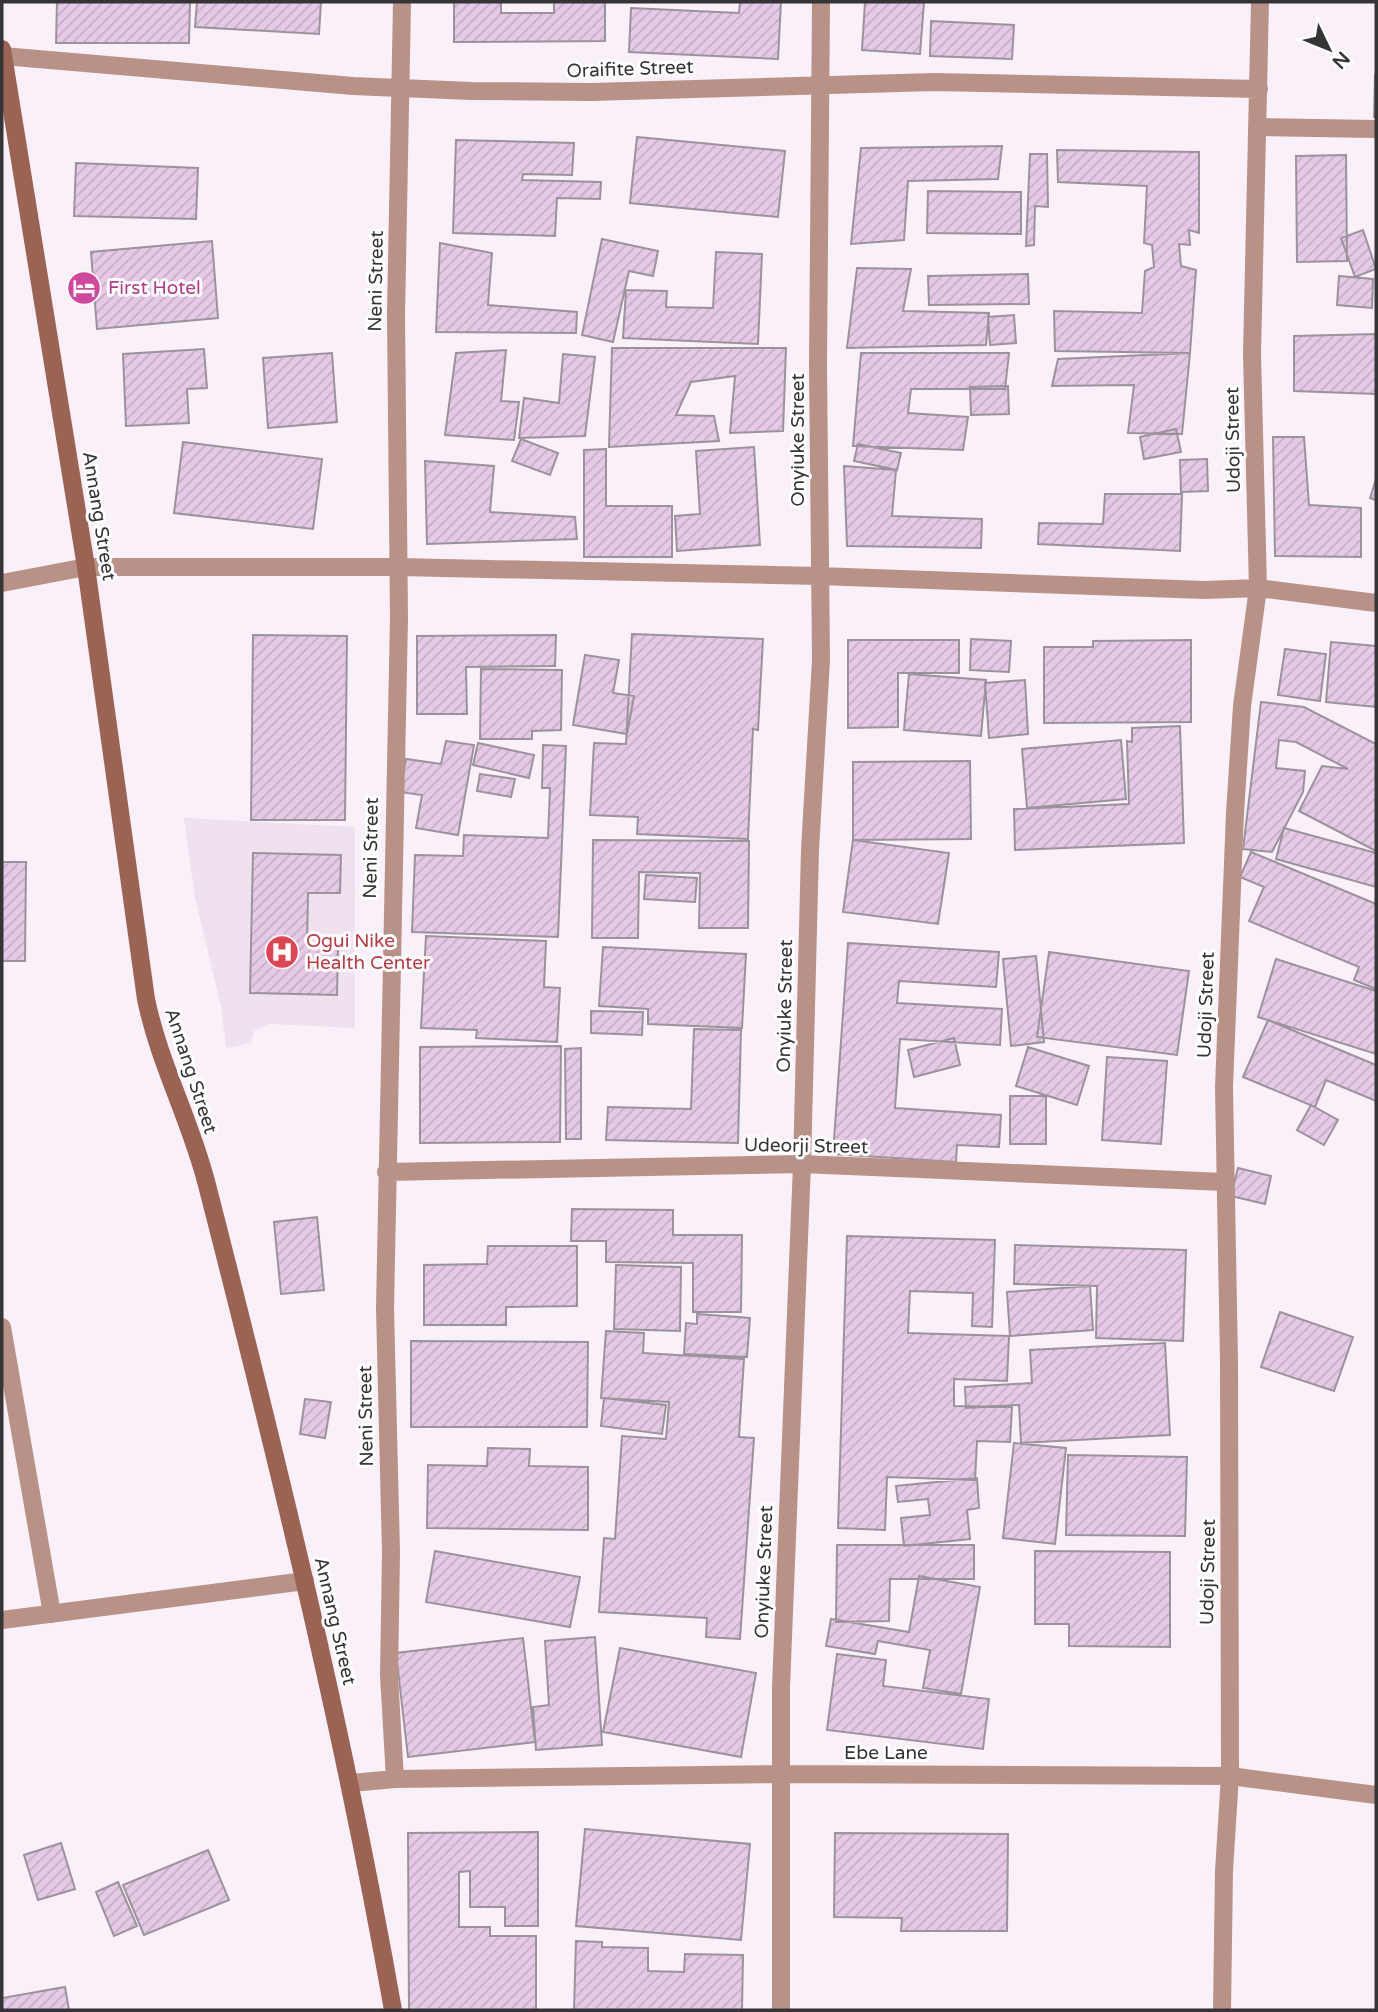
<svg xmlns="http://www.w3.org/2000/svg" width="1378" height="2012" font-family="'Varela Round',sans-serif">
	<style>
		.built { fill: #f0e1ef }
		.building { fill: url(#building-hatch); stroke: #9b939b; stroke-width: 2 }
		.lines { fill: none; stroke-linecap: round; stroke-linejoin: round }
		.minor { stroke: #b99287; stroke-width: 18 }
		.secondary { stroke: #9a6353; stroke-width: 18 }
		.labels { text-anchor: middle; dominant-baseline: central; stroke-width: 6; stroke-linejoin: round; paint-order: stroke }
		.street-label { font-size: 19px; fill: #373437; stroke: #fff }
		.hotel-label { font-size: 19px; fill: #b23c85; stroke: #fff; text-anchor: start }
		.health-label { font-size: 19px; fill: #be3a42; stroke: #fff; text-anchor: start }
	</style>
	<defs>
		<pattern id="building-hatch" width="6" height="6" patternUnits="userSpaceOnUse" patternTransform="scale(1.75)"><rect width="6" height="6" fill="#e6c9e6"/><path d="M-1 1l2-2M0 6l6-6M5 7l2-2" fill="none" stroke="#c6adc6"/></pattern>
	</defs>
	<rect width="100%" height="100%" fill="#f9f0f9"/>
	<path class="built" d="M184 818 355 827V1028L270 1024 254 1031 251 1043 226 1048 221 1006 195 898Z"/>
	<path class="building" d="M57 2H190L189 43H56Z
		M197 2H321L319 34 195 27Z
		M454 2H501V13H554V2H605V41L454 42Z
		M740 2H781L778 59 629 52 631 8 739 13Z
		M865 2H924L920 54 862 50Z
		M931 21 1014 25 1012 59 930 56Z
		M1375 75H1376V117H1374Z
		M637 137 785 151 778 217 630 203Z
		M456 140 574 143 572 175 523 174 522 180 601 182 600 199 557 198 555 236 453 233Z
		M1002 146 998 179 908 181 904 240 851 244 861 148Z
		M1057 150 1199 152V233L1189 230 1190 245 1179 244 1181 266 1196 270 1190 353 1055 351 1054 311 1142 313 1145 271 1154 267 1152 245 1144 243 1147 186 1058 182Z
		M1030 154H1047L1048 207 1035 206 1034 245 1026 246Z
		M1346 155 1347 261 1297 262 1296 156Z
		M76 163 198 168 196 219 74 216Z
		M928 191 1021 192V234L927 233Z
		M1363 230 1376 269 1355 277 1341 238Z
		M602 239 658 251 653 276 629 271 613 342 582 335Z
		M212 241 218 318 97 329 91 252Z
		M440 243 492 253 488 305 577 312 576 333 436 332Z
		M716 252 762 254 758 344 623 338 626 290 667 291 666 307 713 308Z
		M857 268 911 269 903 311 989 313 986 345 847 348Z
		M1028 274 1029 304 929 305 928 276Z
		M1339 276 1373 279 1372 308 1337 305Z
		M1014 315 1016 343 990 345 988 317Z
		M1376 334V394L1294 391V336Z
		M612 348H786L783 431 730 433 735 376 691 382 676 415 714 416 719 441 609 447Z
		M204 349 207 388 187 389 189 423 126 426 123 354Z
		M506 350 501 401 519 402 514 440 445 435 456 353Z
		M332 353 337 422 268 428 263 358Z
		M861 353H1009L1005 389H911L908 413 968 417 963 450 853 446Z
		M1190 353 1182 434 1128 433 1134 385 1052 386 1058 359Z
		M563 354 595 357 585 436 519 438 524 398 559 403Z
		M1008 386 1009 414 971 415 970 387Z
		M1176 429 1181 452 1144 459 1140 437Z
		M1273 437H1304L1309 505 1361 508V557L1275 556Z
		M521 439 558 453 550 475 512 461Z
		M183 442 322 459 313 529 174 513Z
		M858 444 901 453 897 470 854 461Z
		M754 447 760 545 677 551 675 516 700 514 696 451Z
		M606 449V506H672V557H584V450Z
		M1207 459 1208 491 1181 492 1180 460Z
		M425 461 494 466 490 512 575 517 577 539 427 544Z
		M844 466 896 470 892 516 982 519 981 548 847 546Z
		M1376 479V500L1370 498Z
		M1105 494H1182L1180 551 1038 544 1039 523 1103 524Z
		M632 634 763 639 758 730 753 729 748 839 637 834 638 817 590 815 594 743 626 744Z
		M253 635 347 636 345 820H251Z
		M556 635 555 666 466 667 467 714H417V636Z
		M971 639 1011 641 1009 672 970 670Z
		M848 640H959V673H898V727L848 728Z
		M1191 640V722L1044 723V647H1093V641Z
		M1331 642 1376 646V707L1326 702Z
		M1285 649 1326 654 1320 701 1278 695Z
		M585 655 619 660 613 693 634 696 627 734 573 725Z
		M481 669 562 670 561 730 532 731V739H480Z
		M909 674 986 680 981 736 904 730Z
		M1025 680 1028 734 989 738 985 683Z
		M1261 702 1304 707 1376 744V851L1299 811 1322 766 1348 769 1296 742 1279 740 1276 768 1305 771 1303 792 1272 852 1243 849Z
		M1180 726 1184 843 1015 850 1014 809 1129 804 1127 741 1132 742V728Z
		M1121 740 1126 799 1027 808 1022 749Z
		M446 741 474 745 458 835 416 828 422 795 400 792 406 759 441 764Z
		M478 743 534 755 529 778 473 765Z
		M543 745 566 746 558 937 412 932 415 855 463 856 464 835 548 838 550 788H542Z
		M970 761 971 839 853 840V762Z
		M480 774 515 779 511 797 477 791Z
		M1284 828 1376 853V887L1276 859Z
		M593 840 749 841 748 928H699L700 873 639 872 638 938H592Z
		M853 840 949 853 938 924 843 912Z
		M1251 852 1376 904V989L1354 980 1359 967 1249 921 1264 887 1240 877Z
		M253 853 341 855 340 893H308L307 946H338L337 995 250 993Z
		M2 862H26L25 961H2Z
		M646 875 697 878 695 902 644 899Z
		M426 936 546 941 544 987 560 988 557 1042 476 1038 477 1030 421 1028Z
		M848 943 999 952 996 987 899 981 897 1003 1002 1009 1000 1045 900 1039 895 1108 1001 1115 999 1147 957 1145 956 1162 833 1154Z
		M603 947 746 954 742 1028 648 1024V1009L599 1006Z
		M1049 952 1189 971 1177 1055 1037 1037Z
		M1036 956 1044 1042 1011 1046 1003 959Z
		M1276 959 1376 991V1054L1258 1017Z
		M591 1011 643 1012 642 1035 591 1033Z
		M1268 1020 1376 1065V1101L1326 1080 1315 1107 1243 1077Z
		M694 1029 741 1030 738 1143 606 1140 608 1107 691 1109Z
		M954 1038 960 1065 914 1077 908 1050Z
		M561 1046 560 1142 420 1143V1047Z
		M1028 1047 1089 1066 1077 1105 1016 1086Z
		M581 1048V1139H566L565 1049Z
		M1107 1057 1167 1061 1161 1144 1102 1140Z
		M1010 1096H1046V1144H1010Z
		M1311 1105 1338 1120 1324 1145 1297 1130Z
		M1238 1168 1271 1176 1265 1204 1231 1196Z
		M572 1209 673 1210V1235H742L741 1312H693V1263L606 1262V1241H571Z
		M317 1217 324 1290 281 1294 274 1222Z
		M847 1236 995 1240 992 1327 972 1326 973 1293 910 1291 908 1333 1009 1336 1007 1381 954 1379V1406L1012 1407 1010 1442 977 1441 975 1480 887 1477 885 1530 838 1528Z
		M1015 1245 1186 1250 1183 1341 1096 1338 1097 1286 1014 1284Z
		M488 1246H577V1306L506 1307V1325H424V1265L487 1264Z
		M616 1265 681 1267 680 1331 614 1329Z
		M1090 1286 1093 1330 1010 1336 1007 1292Z
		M1280 1312 1353 1337 1334 1391 1261 1367Z
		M697 1314 750 1318 747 1357 684 1354 686 1323 697 1324Z
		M606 1331 644 1333 643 1353 744 1359 739 1437 754 1438 740 1639 706 1637 707 1618 599 1612 604 1538 615 1539 622 1436 666 1439 669 1402 601 1398Z
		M411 1341 588 1342 587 1427H411Z
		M1165 1343 1170 1435 1021 1443 1019 1405 966 1408 965 1387 1032 1383 1030 1350Z
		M604 1398 666 1405 662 1434 601 1426Z
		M305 1399 331 1402 325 1438 300 1434Z
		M1014 1443 1066 1448 1055 1544 1003 1538Z
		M488 1448 530 1449 529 1466 588 1467V1530L427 1528 428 1465 487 1466Z
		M1068 1455 1187 1457 1185 1536 1066 1535Z
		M977 1478 979 1508 967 1510 970 1539 904 1546 901 1518 930 1515 928 1499 898 1502 896 1486Z
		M837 1545H974V1579H890L889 1621 836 1622Z
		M435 1551 580 1577 570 1627 426 1602Z
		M1035 1551 1170 1552V1647L1069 1646V1624H1035Z
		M919 1576 980 1587 961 1694 923 1688 930 1650 878 1641 875 1654 826 1646 831 1619 909 1632Z
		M595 1637 602 1745 536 1750 533 1707 549 1705 545 1641Z
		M523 1638 535 1742 408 1757 396 1653Z
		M620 1648 756 1673 741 1757 603 1732Z
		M837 1654 886 1660 883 1686 989 1699 983 1749 827 1730Z
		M585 1829 750 1844 741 1940 576 1926Z
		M538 1832V1926H505V1907H470V1871L459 1872V1927H490V1936H536V2010H409L408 1833Z
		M835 1833 1008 1834 1007 1931H901L902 1918 834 1917Z
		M61 1843 75 1889 38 1900 24 1855Z
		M208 1850 229 1900 144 1935 123 1885Z
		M118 1882 137 1926 114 1936 96 1892Z
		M576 1941 602 1942V1947L648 1948V1971L684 1972 685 1954 743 1955 742 2010H574Z
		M65 1987 69 2010H2V1998Z"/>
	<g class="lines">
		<path class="minor" d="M3 56 353 86 471 91 591 92 934 82 1259 89
			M1258 127 1376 129
			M2 583 86 567H399L819 576 1205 590 1258 588 1376 603
			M386 1172 802 1164 1224 1182
			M2 1327 52 1614
			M2 1620 305 1581
			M395 1779 389 1675 391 1553 385 1308 399 618 396 315 402 2
			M351 1783 395 1779 781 1774 1230 1776 1376 1795
			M781 2010V1687L802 1164 810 850 821 660 818 365 821 2
			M1222 2010 1224 1871 1230 1776 1229 1362 1224 1087 1235 813 1242 706 1258 588 1252 354 1260 2"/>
		<path class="secondary" d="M2 49 86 567 146 999C159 1063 191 1121 207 1185 277 1458 344 1732 393 2010"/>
	</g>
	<defs>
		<g id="hotel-disc" transform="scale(1.75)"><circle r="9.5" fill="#d1479c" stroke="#fff"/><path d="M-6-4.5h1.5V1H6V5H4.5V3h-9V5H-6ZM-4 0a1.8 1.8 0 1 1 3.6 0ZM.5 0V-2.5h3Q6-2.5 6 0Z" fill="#fff"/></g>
		<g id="hospital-disc" transform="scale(1.75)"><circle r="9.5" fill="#e0444e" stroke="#fff"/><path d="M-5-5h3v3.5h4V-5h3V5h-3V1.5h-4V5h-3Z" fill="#fff"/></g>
	</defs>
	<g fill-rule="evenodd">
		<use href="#hotel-disc" x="84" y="288"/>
		<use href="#hospital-disc" x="282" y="952"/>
	</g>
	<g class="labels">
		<g class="street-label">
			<text transform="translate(630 69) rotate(-2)">Oraifite Street</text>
			<text transform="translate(376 281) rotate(-89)">Neni Street</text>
			<text transform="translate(798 440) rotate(-90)">Onyiuke Street</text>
			<text transform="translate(1233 440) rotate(-91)">Udoji Street</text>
			<text transform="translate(99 516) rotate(81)">Annang Street</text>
			<text transform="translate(371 848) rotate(-89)">Neni Street</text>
			<text transform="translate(1206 1005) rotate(-88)">Udoji Street</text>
			<text transform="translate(785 1006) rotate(-89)">Onyiuke Street</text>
			<text transform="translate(191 1071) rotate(72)">Annang Street</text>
			<text transform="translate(806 1146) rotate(1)">Udeorji Street</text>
			<text transform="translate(366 1416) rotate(-91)">Neni Street</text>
			<text transform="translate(764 1572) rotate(-88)">Onyiuke Street</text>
			<text transform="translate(1208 1572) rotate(-89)">Udoji Street</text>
			<text transform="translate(335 1621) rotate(77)">Annang Street</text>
			<text x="886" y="1753">Ebe Lane</text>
		</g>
		<g class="hotel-label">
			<text x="108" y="288">First Hotel</text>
		</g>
		<g class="health-label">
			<text x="306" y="941">Ogui Nike<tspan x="306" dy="22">Health Center</tspan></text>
		</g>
	</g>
	<rect width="1378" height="2012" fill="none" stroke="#373437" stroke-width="7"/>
	<g transform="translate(1329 49) rotate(133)" stroke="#ffffff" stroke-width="5" paint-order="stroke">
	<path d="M0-5L12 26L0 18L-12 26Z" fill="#373437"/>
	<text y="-10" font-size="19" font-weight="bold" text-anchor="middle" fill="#373437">N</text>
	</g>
</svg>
